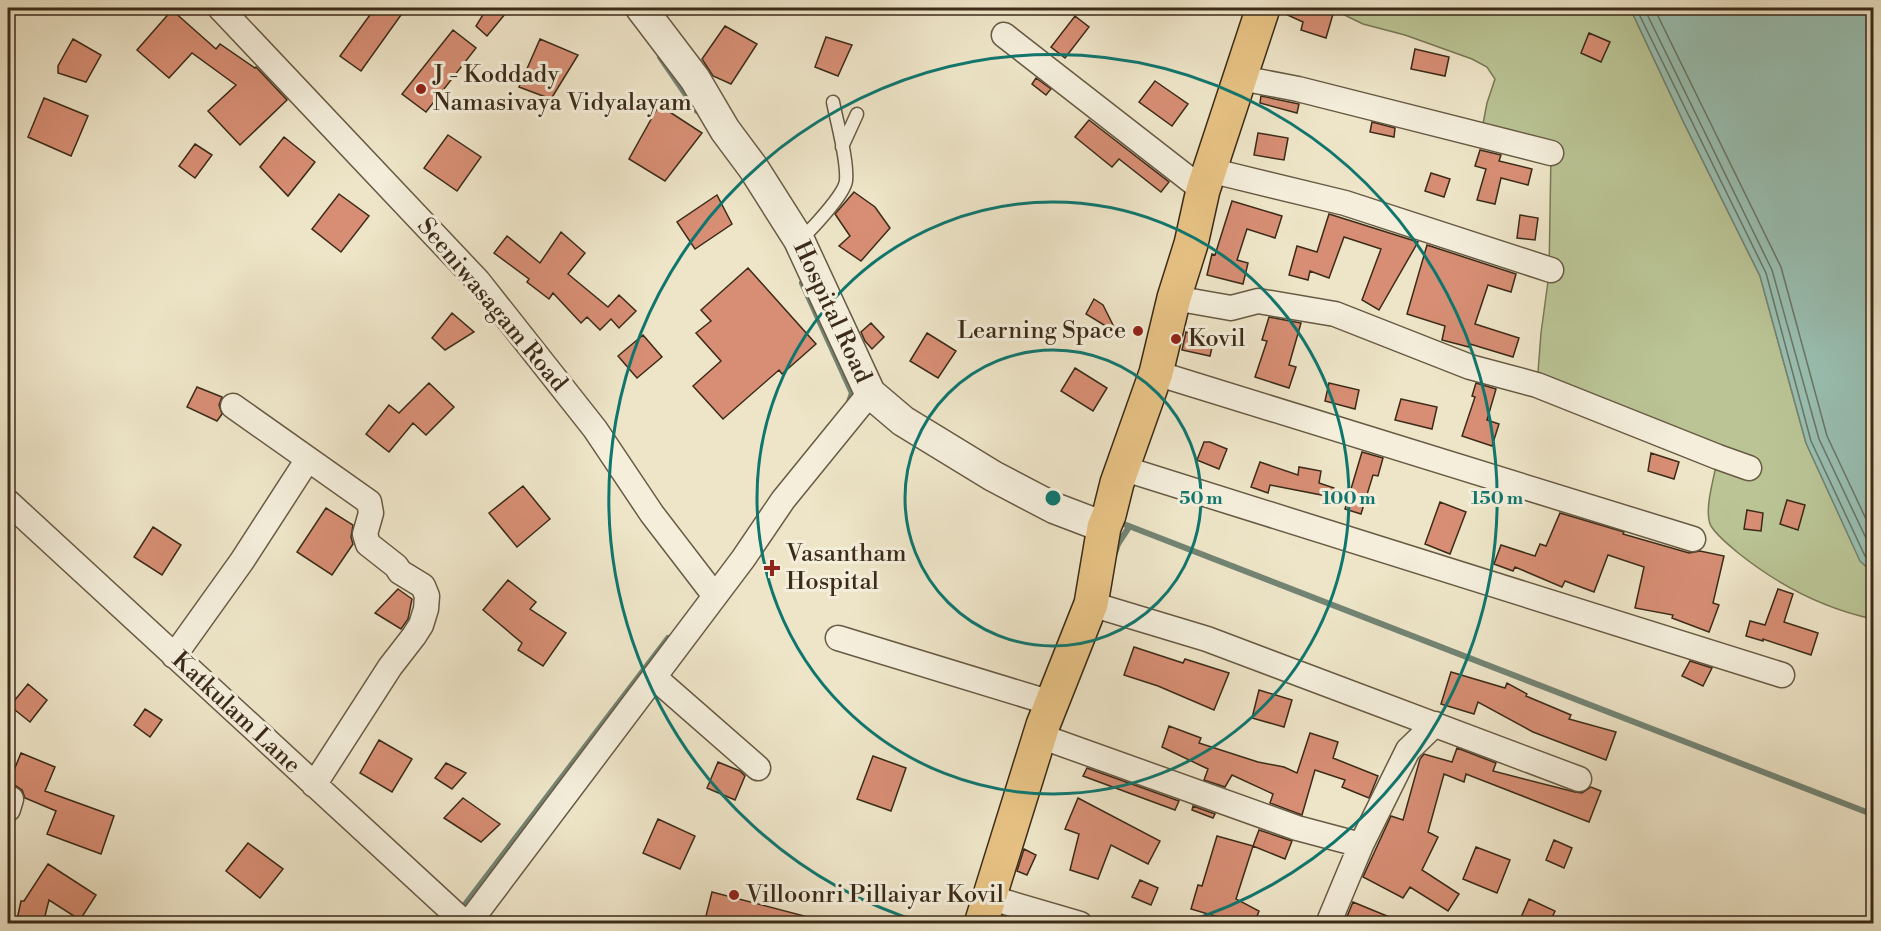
<svg xmlns="http://www.w3.org/2000/svg" width="1881" height="931" font-family="'Libre Bodoni',serif">
	<style>
		.green { fill: #bac495; stroke: #7a7856; stroke-width: 1.5 }
		.water { fill: #99bfb2; stroke: #738474; stroke-width: 1.5 }
		.lines { fill: none; stroke-linecap: round; stroke-linejoin: round }
		.shore { stroke: #6a7565; stroke-width: 1.5 }
		.stream { stroke: #738474; stroke-width: 6 }
		.building { fill: #d78e74; stroke: #3b2b18; stroke-width: 1.5 }
		.service-casing { stroke: #685a44; stroke-width: 15 }
		.minor-casing { stroke: #685a44; stroke-width: 27 }
		.tertiary-casing { stroke: #685a44; stroke-width: 33 }
		.primary-casing { stroke: #3b2b18; stroke-width: 36 }
		.service { stroke: #f4eedb; stroke-width: 12 }
		.minor { stroke: #f4eedb; stroke-width: 24 }
		.tertiary { stroke: #f4eedb; stroke-width: 30 }
		.primary { stroke: #e7c284; stroke-width: 33 }
		.ring { fill: none; stroke: #0f766e; stroke-width: 3 }
		.poi-dot { fill: #8f2418; stroke: #f4eedb; stroke-width: 2 }
		.labels { text-anchor: middle; dominant-baseline: central; stroke-width: 6; stroke-linejoin: round; paint-order: stroke }
		.poi-label { font-size: 24px; fill: #3b2b18; stroke: #f4eedb; text-anchor: start }
		.street-label { font-size: 24px; fill: #3b2b18; stroke: #f4eedb }
		.centre { fill: #0f766e; stroke: #f4eedb; stroke-width: 3 }
		.ring-label { font-size: 18px; text-anchor: middle; font-weight: bold; fill: #0f766e; stroke: #f4eedb; stroke-width: 6; stroke-linejoin: round; paint-order: stroke }
	</style>
	<rect width="100%" height="100%" fill="#eee5c8"/>
	<filter id="stains"><feTurbulence type="fractalNoise" baseFrequency=".00333" numOctaves="4"/><feColorMatrix values="0 0 0 0 .2 0 0 0 0 .09 0 0 0 0 .02 0 0 0 .5 -.17"/></filter>
	<radialGradient id="worn" r=".72"><stop offset=".6" stop-color="#630" stop-opacity="0"/><stop offset="1" stop-color="#630" stop-opacity=".3"/></radialGradient>
	<path class="green" d="M1330 8H1630L1684 123 1760 276 1806 443 1860 560 1873 573V619C1822 608 1778 585 1737 552 1729 545 1717 536 1711 526 1703 511 1715 474 1718 457L1537 385 1541 333 1549 274 1551 153 1481 134 1487 103 1495 79 1487 67 1472 59 1405 35 1363 24Z"/>
	<path class="water" d="M1630 8H1873V573L1860 561 1806 443 1760 276 1684 123Z"/>
	<g class="lines">
		<path class="shore" d="M1636 8 1766 273 1811 441 1865 556 1874 565
			M1644 8 1772 270 1819 439 1874 555
			M1654 8 1781 267 1827 436 1874 536"/>
		<path class="stream" d="M660 57 697 111
			M802 283 852 393 848 405
			M1116 521 1874 815
			M1115 553 1118 544 1129 527
			M458 905 463 907 668 638"/>
	</g>
	<path class="building" d="M375 8H406L361 71 340 56Z
		M487 8H510L487 36 476 26Z
		M1281 8H1310L1333 14 1326 38 1301 30 1303 22 1281 12Z
		M172 10 216 49 220 44 255 68 256 67 287 100 240 145 208 111 236 85 192 53 169 78 137 50Z
		M1075 16 1089 27 1065 58 1051 47Z
		M725 26 757 44 731 84 713 76 702 59Z
		M453 30 476 48 426 112 402 94Z
		M1589 33 1610 42 1601 62 1581 53Z
		M826 37 852 45 838 76 815 67Z
		M73 39 101 55 86 82 58 73V66Z
		M540 39 578 55 551 99 519 87Z
		M1415 49 1449 57 1445 76 1411 69Z
		M1036 78 1051 89 1046 95 1032 84Z
		M1155 81 1188 104 1172 126 1139 102Z
		M1261 96 1299 104 1297 113 1260 103Z
		M44 98 88 116 71 156 28 137Z
		M659 105 702 133 665 181 629 159Z
		M1089 120 1169 182 1161 192 1119 159 1112 167 1075 137Z
		M1372 122 1395 128 1394 137 1370 132Z
		M1258 133 1288 138 1284 160 1254 155Z
		M448 135 481 157 457 191 424 168Z
		M284 137 315 162 288 196 260 167Z
		M195 144 212 155 195 178 179 166Z
		M1480 150 1501 155 1499 161 1532 169 1528 185 1501 178 1495 204 1477 200 1486 169 1475 166Z
		M1431 173 1450 179 1444 197 1425 191Z
		M854 192 875 207 890 228 861 261 839 246 850 236 835 214Z
		M339 194 369 216 341 252 312 229Z
		M717 195 732 224 695 249 677 222Z
		M1232 201 1282 216 1275 238 1247 229 1237 260 1248 263 1243 284 1207 275 1212 254 1215 255Z
		M1329 214 1418 242 1379 310 1362 300 1381 249 1344 237 1329 278 1310 271 1308 280 1289 275 1297 246 1317 252Z
		M1520 215 1538 218 1535 240 1517 238Z
		M561 232 585 253 568 274 608 307 619 295 636 311 619 328 611 319 600 330 587 317 581 323 553 293 549 299 527 282 529 279 494 253 507 236 540 263Z
		M1427 245 1516 274 1511 292 1488 285 1475 324 1519 338 1513 357 1470 344 1469 347 1442 340 1445 326 1407 314Z
		M748 268 816 344 782 374 779 370 723 419 693 386 721 361 696 333 711 321 701 310Z
		M1094 299 1103 305 1117 333 1086 314Z
		M452 313 474 332 445 350 432 338Z
		M1269 317 1301 323 1289 365 1296 367 1289 388 1255 377 1267 341 1262 340Z
		M871 323 884 337 872 349 865 341 861 332Z
		M1186 332 1214 339 1210 356 1182 350Z
		M927 333 956 351 938 378 910 361Z
		M643 335 662 357 637 378 618 356Z
		M1075 368 1107 388 1093 411 1061 391Z
		M429 383 454 407 426 435 413 423 389 452 366 434 389 405 399 413Z
		M1329 383 1359 390 1355 409 1325 401Z
		M1476 383 1496 389 1487 420 1499 424 1492 446 1462 436 1475 397 1472 396Z
		M197 387 222 397 219 405 222 414 217 421 187 407Z
		M1401 399 1437 407 1432 429 1395 420Z
		M1204 442H1210L1227 449 1219 469 1197 460Z
		M1362 452 1383 458 1378 476 1373 475 1361 514 1345 509Z
		M1651 453 1679 462 1674 479 1648 471Z
		M1260 462 1298 475 1299 467 1321 471 1319 483 1334 488 1332 497 1270 485 1268 493 1251 487Z
		M523 486 550 519 517 547 489 513Z
		M1787 500 1805 505 1798 530 1780 524Z
		M1440 502 1466 512 1450 554 1425 544Z
		M326 508 353 525 351 537 353 544 332 575 297 552Z
		M1747 510 1763 513 1761 531 1744 529Z
		M1560 513 1624 532 1623 534 1689 553 1700 551 1724 556 1713 603 1719 605 1709 632 1672 618 1673 615 1635 608 1644 567 1608 555 1594 592 1565 581 1562 587 1515 567 1513 571 1494 564 1501 545 1535 556 1540 544 1546 546Z
		M153 527 181 545 162 575 134 557Z
		M508 580 536 602 530 609 566 633 543 666 518 650 522 643 483 610Z
		M398 589 412 599 408 619 401 629 375 613Z
		M1778 589 1793 594 1784 622 1818 633 1811 655 1763 639V641L1746 636 1750 621 1765 625Z
		M1134 647 1183 663 1185 659 1229 673 1214 710 1158 686 1124 675Z
		M1690 661 1712 668 1703 686 1682 676Z
		M1451 672 1505 688 1507 683 1527 694 1526 696 1571 715 1569 719 1616 732 1606 760 1533 732 1478 702 1474 714 1441 704Z
		M28 684 47 700 30 722 10 706Z
		M1259 690 1292 700 1284 727 1252 718Z
		M145 709 162 720 150 737 134 725Z
		M1169 726 1201 738 1199 743 1258 762 1284 767 1297 773 1310 733 1338 742 1333 758 1378 776 1369 798 1342 787 1345 780 1315 770 1302 815 1270 803 1273 794 1232 775 1225 787 1204 780 1208 769 1162 747Z
		M379 740 412 759 392 792 360 773Z
		M1457 748 1496 763 1493 771 1575 792 1582 793 1591 787 1601 791 1589 822 1466 774 1464 782 1444 774 1428 832 1438 837 1422 870 1459 894 1448 911 1410 887 1403 898 1363 877 1391 816 1403 820 1420 759 1424 754 1452 762Z
		M21 753 55 767 45 791 114 816 101 854 47 834 56 811 25 798 22 790 16 786 8 785Z
		M873 756 906 768 891 811 857 799Z
		M718 762 740 771 745 776 735 800 707 788Z
		M446 763 466 773 452 789 435 778Z
		M1087 768 1179 801 1175 810 1083 776Z
		M463 798 500 824 481 842 444 818Z
		M1078 798 1160 841 1148 864 1111 845 1098 879 1070 870 1079 834 1065 829Z
		M1193 806 1215 814 1213 818 1192 810Z
		M658 819 695 836 680 869 643 853Z
		M1259 830 1292 841 1285 859 1253 846Z
		M1217 836 1253 846 1236 899 1259 911 1254 924H1242L1191 909 1198 885 1202 886Z
		M1554 840 1572 848 1564 868 1546 860Z
		M248 843 283 869 260 898 226 871Z
		M1476 847 1510 860 1497 893 1463 879Z
		M1024 849 1036 855 1027 875 1017 871Z
		M48 864 96 895 80 920 49 900 43 924H16L21 901H24Z
		M1140 880 1158 888 1151 905 1132 897Z
		M712 892 812 918V924H704Z
		M1529 899 1555 911 1549 924H1518Z
		M1353 902 1404 923V924H1344Z"/>
	<g class="lines">
		<g class="service-casing">
			<path id="service" d="M842 147 857 114
				M800 240C811 230 844 195 846 181 848 160 837 123 833 102"/>
		</g>
		<g class="minor-casing">
			<path id="minor" d="M220 8 478 281 595 429 652 514 715 596
				M1004 35 1203 190
				M1241 78 1298 89 1551 153
				M1209 170 1345 203 1551 270
				M1174 298 1231 308 1258 301 1335 314 1470 367 1537 385 1718 457 1749 468
				M1156 373 1693 539
				M233 406 369 502 371 513 365 534 368 544 396 566 400 572 423 586 427 596 426 609 421 625 414 636 390 667 314 785
				M1122 468 1782 675
				M8 502 466 924
				M1091 604 1207 639 1579 779
				M838 638 1051 703
				M174 656 242 561 308 459
				M654 677 758 768
				M1040 736 1297 828 1361 845
				M8 809 11 799
				M988 897 1080 924
				M468 924 743 559 783 500 870 393
				M1328 924 1361 845 1408 750 1435 724"/>
		</g>
		<g class="tertiary-casing">
			<path id="tertiary" d="M641 8 695 79 725 130 754 169 799 240 870 393 903 421 993 476 1054 508 1104 527"/>
		</g>
		<g class="primary-casing">
			<path id="primary" d="M981 924 1043 725 1091 604 1104 527 1109 515 1117 483 1156 373 1174 298 1191 244 1203 190 1263 8"/>
		</g>
		<use href="#service" class="service"/>
		<use href="#minor" class="minor"/>
		<use href="#tertiary" class="tertiary"/>
		<use href="#primary" class="primary"/>
	</g>
	<g class="ring">
		<circle cx="1053" cy="498" r="148"/>
		<circle cx="1053" cy="498" r="296"/>
		<path d="M923 923A444 444 0 1 1 1183 923"/>
	</g>
	<g class="poi-dot">
		<circle cx="421" cy="89" r="6"/>
		<circle cx="1138" cy="331" r="6"/>
		<circle cx="1176" cy="339" r="6"/>
		<path d="M769 559h6v6h6v6h-6v6h-6v-6h-6v-6h6z"/>
		<circle cx="734" cy="895" r="6"/>
	</g>
	<g class="labels">
		<g class="poi-label">
			<text x="433" y="75">J - Koddady<tspan x="433" dy="28">Namasivaya Vidyalayam</tspan></text>
			<text x="1126" y="331" text-anchor="end">Learning Space</text>
			<text x="1188" y="339">Kovil</text>
			<text x="786" y="554">Vasantham<tspan x="786" dy="28">Hospital</tspan></text>
			<text x="746" y="895">Villoonri Pillaiyar Kovil</text>
		</g>
		<g class="street-label">
			<text transform="translate(492 305) rotate(50)">Seeniwasagam Road</text>
			<text transform="translate(832 312) rotate(65)">Hospital Road</text>
			<text transform="translate(236 713) rotate(43)">Katkulam Lane</text>
		</g>
	</g>
	<circle cx="1053" cy="498" r="9" class="centre"/>
	<g class="ring-label">
		<text x="1201" y="504">50 m</text>
		<text x="1349" y="504">100 m</text>
		<text x="1497" y="504">150 m</text>
	</g>
	<rect width="1881" height="931" fill="none" stroke="#eee5c8" stroke-width="30"/>
	<rect x="9" y="9" width="1863" height="913" fill="none" stroke="#3b2b18" stroke-width="3"/>
	<rect x="15" y="15" width="1851" height="901" fill="none" stroke="#3b2b18" stroke-width="1.5"/>
	<rect width="100%" height="100%" filter="url(#stains)"/>
	<rect width="100%" height="100%" fill="url(#worn)"/>
</svg>
